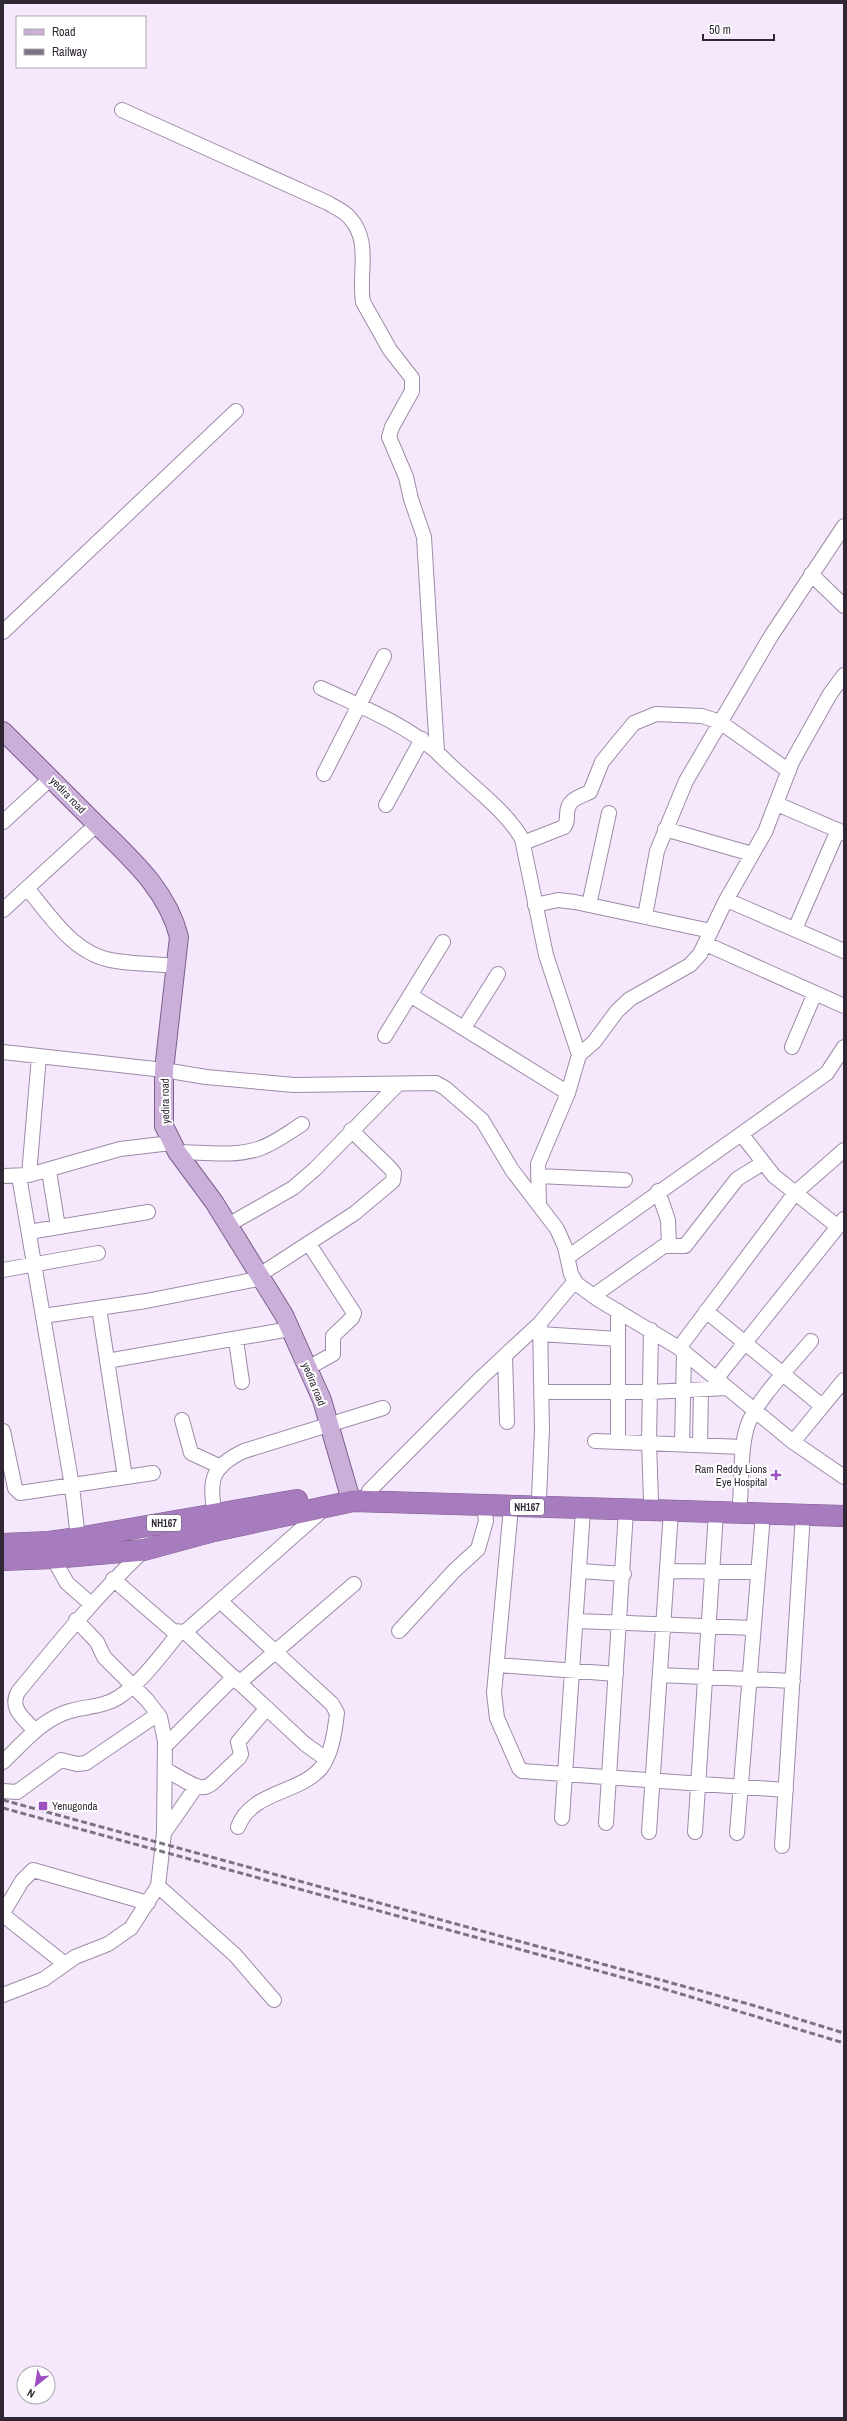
<svg xmlns="http://www.w3.org/2000/svg" width="847" height="2421" font-family="'Archivo Narrow',sans-serif">
	<style>
		.lines { fill: none; stroke-linecap: round; stroke-linejoin: round }
		.minor-casing { stroke: #9e8ba9; stroke-width: 16 }
		.major-casing { stroke: #7d5e8e; stroke-width: 20 }
		.highway-casing { stroke: #7d5e8e; stroke-width: 22 }
		.minor { stroke: #fff; stroke-width: 14 }
		.major { stroke: #cab0d9; stroke-width: 18 }
		.highway { stroke: #a77cbf; stroke-width: 21 }
		.rail { stroke: #7c7282; stroke-width: 3; stroke-dasharray: 6 3; stroke-linecap: butt }
		.poi-dot { fill: #9c50c1; stroke: #fff; stroke-width: 1.5 }
		.labels { text-anchor: middle; dominant-baseline: central; stroke-width: 4; stroke-linejoin: round; paint-order: stroke }
		.shield { fill: #fff; stroke: #6d6871; stroke-width: 1 }
		.shield-label { font-size: 10px; font-weight: bold; fill: #2f2734 }
		.street-label { font-size: 11px; fill: #2f2734; stroke: #fff }
		.poi-label { font-size: 11px; fill: #2f2734; stroke: #fff; text-anchor: end }
	</style>
	<rect width="100%" height="100%" fill="#f5e8fc"/>
	<g class="lines">
		<g class="minor-casing">
			<path id="minor" d="M122 110 328 203C334 207 344 211 349 217 372 241 358 274 363 302L390 350 412 378V391L392 427 389 437 406 477 411 499 424 537 437 752C463 780 504 807 522 839L546 955 579 1055 568 1093 538 1164 539 1205
				M811 574 844 606
				M3 632 236 411
				M321 688C362 707 403 723 437 752
				M324 774 384 656
				M777 804 844 833
				M386 805 422 739
				M3 822 51 778
				M665 829 752 854
				M523 843 564 827C567 823 567 820 567 815 567 799 579 797 590 792L602 762 619 741 634 723 656 714 702 716 720 722 789 771
				M27 888C51 917 75 956 116 961 136 964 157 964 177 966
				M727 900 844 951
				M535 905 558 900 575 902 711 931
				M589 905 609 813
				M3 910 96 825
				M645 916 657 851 686 781 771 636 844 526
				M795 929 838 830
				M706 944 844 1006
				M410 995 568 1093
				M464 1028 498 974
				M385 1036 443 942
				M792 1047 815 993
				M3 1052 164 1070 206 1077 294 1085 436 1083 445 1088 482 1120 512 1170 557 1229 565 1247 571 1274 577 1284 599 1300 679 1348 793 1442 844 1477
				M579 1055 594 1042 617 1011 630 999 690 965 700 954 725 902 765 832 792 762 830 694 844 675
				M742 1135 774 1176 837 1226
				M177 1152C202 1152 233 1157 258 1149 274 1144 288 1133 302 1124
				M49 1171 58 1227
				M29 1175 39 1056
				M3 1176 29 1175 120 1149 171 1143
				M19 1176 72 1486 78 1538
				M538 1176 625 1180
				M658 1191 668 1220 669 1245
				M228 1225 293 1188 315 1169 398 1084
				M29 1232 148 1212
				M568 1257 827 1073 844 1047
				M3 1270 98 1253
				M261 1274 355 1213 393 1181 394 1173 390 1168 351 1130
				M593 1296 664 1246H685L737 1179 763 1163
				M99 1308 125 1477
				M618 1311V1441
				M706 1311 822 1406
				M43 1316 146 1301 263 1278
				M651 1330 649 1442 651 1501
				M540 1334 618 1339
				M236 1340 242 1382
				M679 1348 795 1193 844 1150
				M505 1356 507 1422
				M107 1361 290 1329
				M308 1368 333 1354V1336L352 1318 354 1313 309 1244
				M716 1379 844 1219
				M541 1392H651L727 1388
				M182 1420 191 1453 221 1467
				M3 1431 15 1488 20 1493 153 1473
				M595 1441 743 1447
				M793 1442 844 1380
				M682 1444 684 1353
				M700 1445 701 1390
				M369 1491 482 1377 540 1323 575 1281
				M539 1498 542 1430 540 1323
				M740 1501C742 1477 740 1450 747 1427 756 1400 792 1364 811 1341
				M511 1507 494 1693 497 1718 519 1768 522 1771 786 1790
				M215 1514C208 1480 212 1466 244 1451L383 1408
				M53 1558 67 1583 91 1604
				M580 1571 624 1574
				M668 1571 757 1572
				M113 1579 173 1631 185 1632 325 1508
				M220 1601 332 1704 337 1713C335 1730 332 1754 321 1768 299 1794 251 1791 238 1827
				M577 1621 753 1628
				M399 1631 454 1571 478 1549 486 1521 484 1506
				M185 1632 305 1744 326 1759
				M497 1665 616 1674
				M660 1675 793 1681
				M239 1683 354 1584
				M35 1731C24 1718 9 1709 18 1692 58 1643 98 1594 144 1550
				M165 1746 234 1677
				M3 1762C23 1743 42 1719 70 1711 87 1706 104 1707 119 1697 143 1681 161 1655 179 1633
				M165 1769C213 1798 201 1791 239 1758L241 1754 238 1742 267 1708
				M3 1791 17 1792 61 1760 77 1764 86 1763 158 1714
				M562 1818 583 1510
				M606 1823 626 1511
				M649 1832 671 1511
				M695 1832 716 1513
				M164 1833 196 1787
				M737 1833 763 1514
				M782 1846 803 1514
				M158 1886 235 1955 274 2000
				M3 1913 22 1881 33 1870 148 1903
				M3 1915 65 1964
				M3 1995 44 1979 75 1957 108 1944 131 1928 158 1886 164 1833 165 1741 160 1717 147 1700 104 1657 97 1642 76 1620"/>
		</g>
		<g class="major-casing">
			<path id="major" d="M3 731C34 762 65 793 96 824 130 858 167 889 179 937L164 1070V1126L177 1152 214 1202 284 1315 322 1400 349 1493"/>
		</g>
		<g class="highway-casing">
			<path id="highway" d="M3 1544 49 1542 78 1538 297 1500
				M3 1560 53 1558 144 1550 214 1531 353 1501 844 1516"/>
		</g>
		<use href="#minor" class="minor"/>
		<use href="#major" class="major"/>
		<use href="#highway" class="highway"/>
		<path class="rail" d="M3 1800 752 2005 844 2033
			M3 1808 661 1988 844 2043"/>
	</g>
	<g class="poi-dot">
		<path d="M774 1469h4v4h4v4h-4v4h-4v-4h-4v-4h4z"/>
		<rect x="38" y="1801" width="10" height="10" rx="2"/>
	</g>
	<g class="labels">
		<g class="shield">
			<rect x="510" y="1499" width="34" height="16" rx="3"/>
			<rect x="147" y="1515" width="34" height="16" rx="3"/>
		</g>
		<g class="shield-label">
			<text x="527" y="1507">NH167</text>
			<text x="164" y="1523">NH167</text>
		</g>
		<g class="street-label">
			<text transform="translate(68 795) rotate(46)">yedira road</text>
			<text transform="translate(165 1101) rotate(-91)">yedira road</text>
			<text transform="translate(314 1384) rotate(68)">yedira road</text>
		</g>
		<g class="poi-label">
			<text x="767" y="1469">Ram Reddy Lions<tspan x="767" dy="13">Eye Hospital</tspan></text>
			<text x="52" y="1806" text-anchor="start">Yenugonda</text>
		</g>
	</g>
	<rect width="847" height="2421" fill="none" stroke="#2f2734" stroke-width="8"/>
	<rect x="16" y="16" width="130" height="52" fill="#ffffff" stroke="#aca9ae"/>
	<rect x="24" y="29" width="20" height="6" fill="#cab0d9" stroke="#aca9ae"/>
	<text x="52" y="36" font-size="12" fill="#2f2734">Road</text>
	<rect x="24" y="49" width="20" height="6" fill="#7c7282" stroke="#aca9ae"/>
	<text x="52" y="56" font-size="12" fill="#2f2734">Railway</text>
	<g transform="translate(36 2385) rotate(210)"><circle r="19" fill="#ffffff" stroke="#aca9ae"/>
	<path d="M0-3L7 15L0 10L-7 15Z" fill="#9c50c1"/>
	<text y="-6" font-size="11" font-weight="bold" text-anchor="middle" fill="#2f2734">N</text>
	</g>
	<path d="M703 34v6h71v-6" fill="none" stroke="#2f2734" stroke-width="2"/>
	<text x="709" y="34" font-size="12" fill="#2f2734" stroke="#ffffff" stroke-width="3" paint-order="stroke">50 m</text>
</svg>
